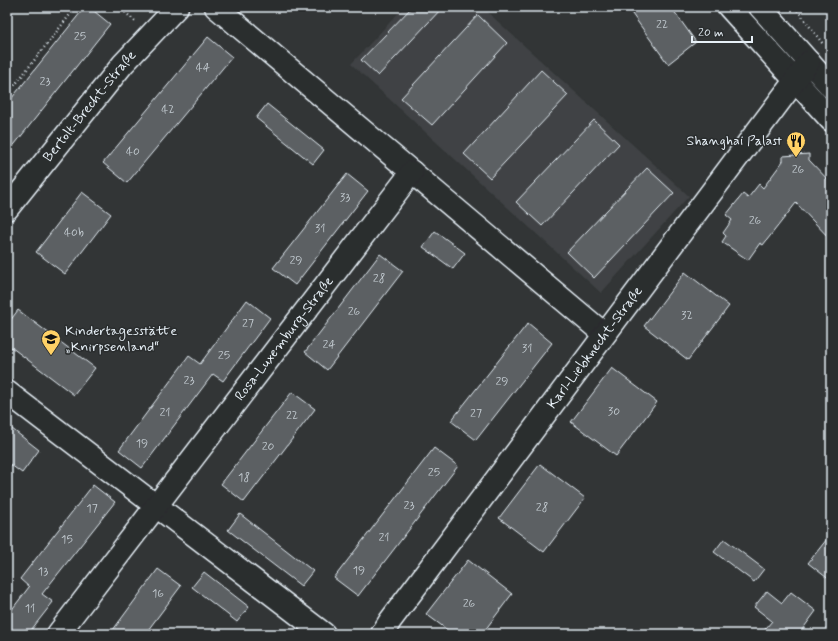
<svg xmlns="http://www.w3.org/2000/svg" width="838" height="641" font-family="Mynerve,sans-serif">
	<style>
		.built { fill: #3f4244 }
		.building { fill: #5c6063; stroke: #e8f1f8 }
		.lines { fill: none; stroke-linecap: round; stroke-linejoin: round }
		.minor-casing { stroke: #e8f1f8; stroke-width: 25 }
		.path { stroke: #e8f1f8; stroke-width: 2.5; stroke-dasharray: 1 3; stroke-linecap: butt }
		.minor { stroke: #2a2d2e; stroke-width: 22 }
		.labels { text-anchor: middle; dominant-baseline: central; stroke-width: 3; stroke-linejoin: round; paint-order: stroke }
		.number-label { font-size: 12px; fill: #c5cdd3 }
		.street-label { font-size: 14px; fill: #e8f1f8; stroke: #2a2d2e }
		.poi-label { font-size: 14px; fill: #e8f1f8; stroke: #2a2d2e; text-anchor: end }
	</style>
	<rect width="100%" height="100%" fill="#323536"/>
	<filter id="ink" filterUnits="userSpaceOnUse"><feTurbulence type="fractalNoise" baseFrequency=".025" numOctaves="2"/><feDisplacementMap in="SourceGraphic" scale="8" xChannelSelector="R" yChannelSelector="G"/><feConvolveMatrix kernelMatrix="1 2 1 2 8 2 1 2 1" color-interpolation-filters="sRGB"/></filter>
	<g filter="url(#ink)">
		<path class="built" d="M404 7H482L689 196 601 293 351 64Z"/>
		<path class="building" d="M85 7H89L110 24 7 154V104Z
			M412 7H443L378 76 361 60Z
			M627 7H671L696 42 668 64Z
			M478 15 507 43 432 125 401 98Z
			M208 37 232 57 127 183 103 163Z
			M541 70 568 95 490 178 464 154Z
			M267 104 324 150 313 164 256 118Z
			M594 120 619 144 542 226 516 202Z
			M809 154V160L831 183V240L796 203 763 245 760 243 748 260 722 242 726 236 723 233 732 220 726 215 743 194 748 198 759 184 763 188 783 161V156Z
			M647 168 674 193 594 278 567 252Z
			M347 174 368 191 295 285 273 268Z
			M82 192 111 214 65 274 36 252Z
			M435 231 465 253 453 269 423 247Z
			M380 254 403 271 327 370 305 352Z
			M685 272 729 306 688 360 644 326Z
			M247 300 270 318 223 381 213 374 142 468 119 450 189 356 200 364Z
			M18 310 95 368 74 395 7 344V325Z
			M528 323 552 343 476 440 451 421Z
			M612 368 657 402 616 456 571 422Z
			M292 392 315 409 244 502 221 484Z
			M7 425 39 450 22 473 7 462Z
			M434 448 458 466 358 596 334 578Z
			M540 464 585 498 544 552 499 518Z
			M93 485 115 502 42 594 53 602 28 634H7V616L29 587 20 579Z
			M240 514 313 571 301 586 228 530Z
			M831 534V581L808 563Z
			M724 539 764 569 754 582 714 552Z
			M468 560 512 594 482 634H453L426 614Z
			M158 569 181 586 145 634H110Z
			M204 572 249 607 237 622 192 587Z
			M767 591 782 603 791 592 816 611 799 634H761L772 621 754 607Z"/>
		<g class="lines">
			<g class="minor-casing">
				<g id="minor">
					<path d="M216 7 604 334"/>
					<path d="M729 7 831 120"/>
					<path d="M760 7 831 87"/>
					<path id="s1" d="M7 209 123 64 177 7"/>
					<path d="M7 392 324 634"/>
					<path id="s2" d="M58 634 412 172"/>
					<path id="s3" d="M382 634 390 621 809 62"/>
				</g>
			</g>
			<path class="path" d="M119 7 135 21
				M795 7 823 44
				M7 95 76 7"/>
			<use href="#minor" class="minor"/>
		</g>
	</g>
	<defs>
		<g id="restaurant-pin" transform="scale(1)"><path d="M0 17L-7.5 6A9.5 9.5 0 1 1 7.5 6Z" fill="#ffd166" stroke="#2a2d2e"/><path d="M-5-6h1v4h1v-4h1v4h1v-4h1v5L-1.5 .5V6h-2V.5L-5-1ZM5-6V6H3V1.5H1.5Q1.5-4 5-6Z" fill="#111"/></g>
		<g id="school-pin" transform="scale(1)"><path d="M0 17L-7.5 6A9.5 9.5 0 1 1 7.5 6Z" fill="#ffd166" stroke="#2a2d2e"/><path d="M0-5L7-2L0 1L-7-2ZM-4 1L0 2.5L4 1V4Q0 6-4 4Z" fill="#111"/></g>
	</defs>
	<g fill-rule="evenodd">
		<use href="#restaurant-pin" x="796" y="141"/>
		<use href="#school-pin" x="51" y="339"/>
	</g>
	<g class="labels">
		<g class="number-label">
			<text x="662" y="25">22</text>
			<text x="80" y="37">25</text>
			<text x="203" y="68">44</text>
			<text x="45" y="82">23</text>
			<text x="168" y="110">42</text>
			<text x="133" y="152">40</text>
			<text x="798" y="170">26</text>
			<text x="345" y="198">33</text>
			<text x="755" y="221">26</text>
			<text x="320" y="229">31</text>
			<text x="74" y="233">40b</text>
			<text x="296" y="261">29</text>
			<text x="379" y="279">28</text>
			<text x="354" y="312">26</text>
			<text x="687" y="316">32</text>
			<text x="248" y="324">27</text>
			<text x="329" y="345">24</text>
			<text x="527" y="349">31</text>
			<text x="224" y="356">25</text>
			<text x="189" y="381">23</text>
			<text x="502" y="382">29</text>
			<text x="614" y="412">30</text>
			<text x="165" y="413">21</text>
			<text x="476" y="414">27</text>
			<text x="292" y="416">22</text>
			<text x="142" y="444">19</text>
			<text x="268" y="447">20</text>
			<text x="434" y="473">25</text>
			<text x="244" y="478">18</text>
			<text x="409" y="506">23</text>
			<text x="542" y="508">28</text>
			<text x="92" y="509">17</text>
			<text x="384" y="538">21</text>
			<text x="67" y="540">15</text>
			<text x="359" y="571">19</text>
			<text x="43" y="572">13</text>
			<text x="158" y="594">16</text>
			<text x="469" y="604">26</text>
			<text x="30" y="609">11</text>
		</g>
		<g class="street-label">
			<text stroke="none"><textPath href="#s1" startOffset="132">Bertolt-Brecht-Straße</textPath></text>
			<text stroke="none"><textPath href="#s2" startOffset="372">Rosa-Luxemburg-Straße</textPath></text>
			<text stroke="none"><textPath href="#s3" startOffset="357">Karl-Liebknecht-Straße</textPath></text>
		</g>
		<g class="poi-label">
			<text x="782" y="141">Shanghai Palast</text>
			<text x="65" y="331" text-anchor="start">Kindertagesstätte<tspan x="65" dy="16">„Knirpsenland“</tspan></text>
		</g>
	</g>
	<rect width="838" height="641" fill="none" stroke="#2a2d2e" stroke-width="24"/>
	<rect x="12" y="12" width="814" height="617" fill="none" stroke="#e8f1f8" stroke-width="1.5" filter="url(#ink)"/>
	<path d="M692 36v6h60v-6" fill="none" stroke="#e8f1f8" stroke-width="2"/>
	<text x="698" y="36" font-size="12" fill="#e8f1f8" stroke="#2a2d2e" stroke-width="3" paint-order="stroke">20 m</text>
</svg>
